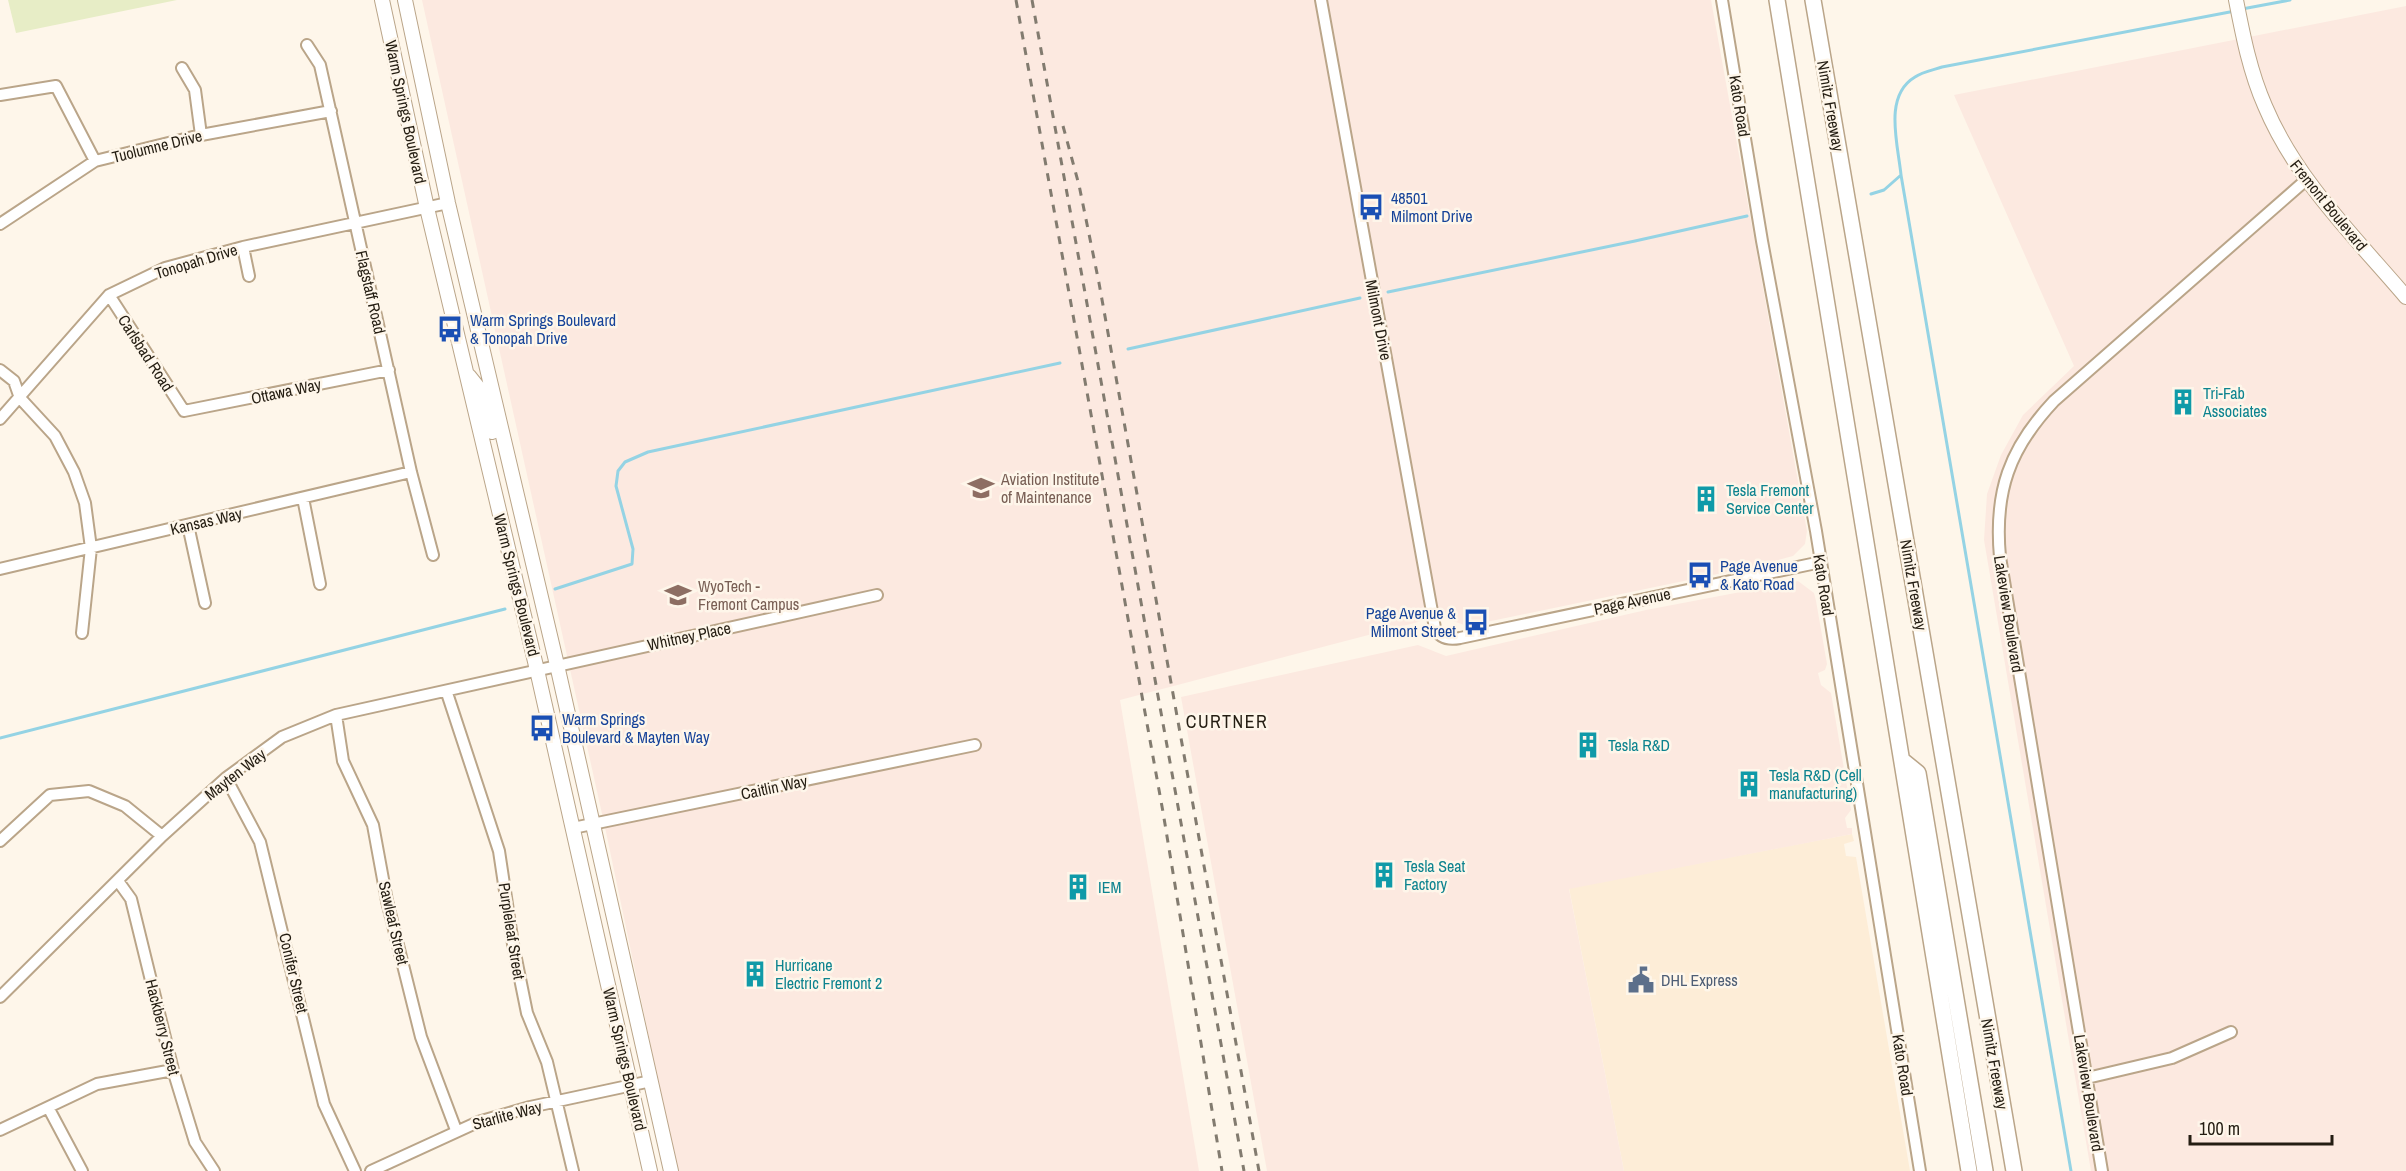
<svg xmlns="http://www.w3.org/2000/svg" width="2406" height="1171" font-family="'Archivo Narrow',sans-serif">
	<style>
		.built { fill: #fdedd7 }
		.industrial { fill: #fce9e0 }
		.green { fill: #e7edc6 }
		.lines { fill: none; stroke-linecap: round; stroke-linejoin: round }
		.stream { stroke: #94d3e4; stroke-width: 3 }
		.minor-casing { stroke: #baa589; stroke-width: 14 }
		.major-casing { stroke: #baa589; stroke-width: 16 }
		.highway-casing { stroke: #baa589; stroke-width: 18 }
		.minor { stroke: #fff; stroke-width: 10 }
		.major { stroke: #fff; stroke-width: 14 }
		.highway { stroke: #fff; stroke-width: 15 }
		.rail { stroke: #827b6f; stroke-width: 3; stroke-dasharray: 8 8; stroke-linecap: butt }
		.labels { text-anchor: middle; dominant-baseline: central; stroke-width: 5; stroke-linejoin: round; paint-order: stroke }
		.street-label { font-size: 16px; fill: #241d12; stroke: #fef6ea }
		.transit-label { font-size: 16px; fill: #164399; stroke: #fef6ea; text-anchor: start }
		.culture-label { font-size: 16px; fill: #0d838f; stroke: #fef6ea; text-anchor: start }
		.education-label { font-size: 16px; fill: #785e54; stroke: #fef6ea; text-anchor: start }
		.service-label { font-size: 16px; fill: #4e5e75; stroke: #fef6ea; text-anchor: start }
		.neighbourhood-label { font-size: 18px; letter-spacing: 1.5px; fill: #241d12; stroke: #fef6ea }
	</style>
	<rect width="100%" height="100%" fill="#fef6ea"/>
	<path class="built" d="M1852 834 1854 841 1844 844 1846 856 1856 857 1910 1171H1624L1569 888Z"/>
	<path class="industrial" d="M422 0H1711L1807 531 1805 544 1793 556 1751 567 1467 626 1450 620 1443 609 1425 612 1424 619 1418 622 1120 700 1199 1171H677L606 832Z
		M2406 6V1171H2091L1984 540 1987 494 2001 455 2023 415 2074 366 1954 95Z
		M1798 581 1814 593 1816 601 1827 664 1825 670 1818 673 1821 685 1831 693 1851 810 1845 818 1847 828H1852V834L1569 889 1624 1171H1267L1181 697 1418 645 1446 656 1646 610Z"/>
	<path class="green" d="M8 0H177L16 33Z"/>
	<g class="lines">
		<path class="stream" d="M2242 9 2290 0
			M1871 194 1884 190 1901 175
			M1388 292 1635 241 1747 216
			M1128 349 1360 298
			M555 589 632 564 633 549 616 486 618 471 625 462 648 452 1060 363
			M0 738 505 609
			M2071 1171 1901 175C1898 144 1883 96 1915 77 1922 72 1933 70 1942 67L2235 11"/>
		<g class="minor-casing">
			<path id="minor" d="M1321 0 1435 628C1440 639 1449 640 1460 638L1821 562
				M1722 0 1762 241 1816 531 1920 1171
				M307 45 320 65 411 472 433 555
				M182 68 195 90 201 135
				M0 95 56 86 95 161
				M0 224 95 161 201 135 331 111
				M243 247 249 276
				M109 295 184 411 389 370
				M0 370 14 381 20 398 55 436 74 472 85 503 91 548 82 633
				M0 419 109 295 165 268 243 247 448 203
				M303 498 320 584
				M188 525 205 603
				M0 569 411 472
				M447 693 499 851 513 944 527 1013 547 1062 573 1171
				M336 715 343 761 373 825 387 901 421 1037 456 1130
				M226 778 260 842 324 1104 355 1171
				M573 828 975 745
				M0 841 50 795 89 791 125 806 162 836
				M118 881 131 899 173 1070 195 1142 214 1171
				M0 997 162 836 226 778 282 737 336 715 877 595
				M2087 1078 2172 1058 2231 1032
				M49 1109 82 1171
				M0 1130 97 1084 173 1070
				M371 1171 478 1122 530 1107 651 1081
				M2102 1171 2000 557C1994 492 2009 449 2054 401L2306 180"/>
		</g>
		<g class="major-casing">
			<path id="major" d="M382 0 427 208 537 670 650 1171
				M405 0 448 203 557 665 671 1171
				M2236 0C2243 36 2250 72 2265 106 2296 180 2355 237 2406 297
				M469 376 481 391 492 432"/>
		</g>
		<g class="highway-casing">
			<path id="highway" d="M1777 0 1969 1171
				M1813 0 2014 1171
				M1902 760 1918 773 1985 1171"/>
		</g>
		<use href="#minor" class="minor"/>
		<use href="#major" class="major"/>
		<use href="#highway" class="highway"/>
		<path class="rail" d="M1016 0 1163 812 1222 1171
			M1032 0 1244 1171
			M1063 126 1079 185 1099 283 1259 1171"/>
	</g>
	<defs>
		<g id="bus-bare" transform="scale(2.07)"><path d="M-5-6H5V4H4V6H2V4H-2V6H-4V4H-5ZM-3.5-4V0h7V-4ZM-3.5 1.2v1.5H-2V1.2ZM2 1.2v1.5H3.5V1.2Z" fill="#1a4fb4" stroke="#fef6ea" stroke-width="2.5" paint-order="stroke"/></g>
		<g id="building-bare" transform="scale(2.07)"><path d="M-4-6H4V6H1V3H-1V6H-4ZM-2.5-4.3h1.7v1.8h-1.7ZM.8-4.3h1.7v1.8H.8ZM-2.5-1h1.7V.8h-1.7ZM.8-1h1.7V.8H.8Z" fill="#0f9aa8" stroke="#fef6ea" stroke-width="2.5" paint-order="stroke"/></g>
		<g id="university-bare" transform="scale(2.07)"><path d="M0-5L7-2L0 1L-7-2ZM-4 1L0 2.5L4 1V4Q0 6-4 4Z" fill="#8d6e63" stroke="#fef6ea" stroke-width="2.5" paint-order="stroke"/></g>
		<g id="school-bare" transform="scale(2.07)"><path d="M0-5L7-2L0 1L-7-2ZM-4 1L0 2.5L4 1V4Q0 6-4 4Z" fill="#8d6e63" stroke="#fef6ea" stroke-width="2.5" paint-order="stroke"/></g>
		<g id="civic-bare" transform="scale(2.07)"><path d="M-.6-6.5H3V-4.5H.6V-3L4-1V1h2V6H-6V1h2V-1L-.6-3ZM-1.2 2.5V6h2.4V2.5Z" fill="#5c6f8a" stroke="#fef6ea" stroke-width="2.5" paint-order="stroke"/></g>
	</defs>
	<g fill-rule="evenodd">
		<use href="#bus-bare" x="1371" y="207"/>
		<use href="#bus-bare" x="450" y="329"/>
		<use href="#building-bare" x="2183" y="402"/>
		<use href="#university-bare" x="981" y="488"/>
		<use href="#building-bare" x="1706" y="499"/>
		<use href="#bus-bare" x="1700" y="575"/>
		<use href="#school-bare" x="678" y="595"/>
		<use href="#bus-bare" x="1476" y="622"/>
		<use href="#bus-bare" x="542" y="728"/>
		<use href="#building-bare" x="1588" y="745"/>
		<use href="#building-bare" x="1749" y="784"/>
		<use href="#building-bare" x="1384" y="875"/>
		<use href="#building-bare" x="1078" y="887"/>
		<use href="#building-bare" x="755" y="974"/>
		<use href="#civic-bare" x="1641" y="980"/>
	</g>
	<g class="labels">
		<g class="street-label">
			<text transform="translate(1740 106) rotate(81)">Kato Road</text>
			<text transform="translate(1831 106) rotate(80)">Nimitz Freeway</text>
			<text transform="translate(406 112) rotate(78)">Warm Springs Boulevard</text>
			<text transform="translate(157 146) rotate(-14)">Tuolumne Drive</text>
			<text transform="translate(2329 205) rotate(51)">Fremont Boulevard</text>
			<text transform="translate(196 261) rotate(-17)">Tonopah Drive</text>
			<text transform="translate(371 292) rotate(77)">Flagstaff Road</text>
			<text transform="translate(1379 320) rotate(79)">Milmont Drive</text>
			<text transform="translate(146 353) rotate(57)">Carlsbad Road</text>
			<text transform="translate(286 391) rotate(-12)">Ottawa Way</text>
			<text transform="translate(206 521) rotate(-13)">Kansas Way</text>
			<text transform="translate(517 585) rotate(76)">Warm Springs Boulevard</text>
			<text transform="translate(1824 585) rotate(81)">Kato Road</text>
			<text transform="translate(1914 585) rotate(80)">Nimitz Freeway</text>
			<text transform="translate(1632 601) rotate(-12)">Page Avenue</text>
			<text transform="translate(2009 614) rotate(81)">Lakeview Boulevard</text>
			<text transform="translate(689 636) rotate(-12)">Whitney Place</text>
			<text transform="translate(235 774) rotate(-38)">Mayten Way</text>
			<text transform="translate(774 787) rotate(-12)">Caitlin Way</text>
			<text transform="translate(394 923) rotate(77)">Sawleaf Street</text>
			<text transform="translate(512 931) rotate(81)">Purpleleaf Street</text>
			<text transform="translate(294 973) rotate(77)">Conifer Street</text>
			<text transform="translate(163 1027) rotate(76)">Hackberry Street</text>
			<text transform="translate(625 1059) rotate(77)">Warm Springs Boulevard</text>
			<text transform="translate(1995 1064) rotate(80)">Nimitz Freeway</text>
			<text transform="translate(1903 1065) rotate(81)">Kato Road</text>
			<text transform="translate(2089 1093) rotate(81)">Lakeview Boulevard</text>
			<text transform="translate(507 1115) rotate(-15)">Starlite Way</text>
		</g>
		<g class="transit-label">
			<text x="1391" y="198">48501<tspan x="1391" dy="18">Milmont Drive</tspan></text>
			<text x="470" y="320">Warm Springs Boulevard<tspan x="470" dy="18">&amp; Tonopah Drive</tspan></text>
			<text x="1720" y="566">Page Avenue<tspan x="1720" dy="18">&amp; Kato Road</tspan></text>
			<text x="1456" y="613" text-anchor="end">Page Avenue &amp;<tspan x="1456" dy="18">Milmont Street</tspan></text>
			<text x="562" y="719">Warm Springs<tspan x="562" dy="18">Boulevard &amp; Mayten Way</tspan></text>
		</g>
		<g class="culture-label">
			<text x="2203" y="393">Tri-Fab<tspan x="2203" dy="18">Associates</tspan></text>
			<text x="1726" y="490">Tesla Fremont<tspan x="1726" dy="18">Service Center</tspan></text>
			<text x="1608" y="745">Tesla R&amp;D</text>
			<text x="1769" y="775">Tesla R&amp;D (Cell<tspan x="1769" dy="18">manufacturing)</tspan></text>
			<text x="1404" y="866">Tesla Seat<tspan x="1404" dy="18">Factory</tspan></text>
			<text x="1098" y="887">IEM</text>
			<text x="775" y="965">Hurricane<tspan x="775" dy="18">Electric Fremont 2</tspan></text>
		</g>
		<g class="education-label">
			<text x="1001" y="479">Aviation Institute<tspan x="1001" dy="18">of Maintenance</tspan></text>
			<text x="698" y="586">WyoTech -<tspan x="698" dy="18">Fremont Campus</tspan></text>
		</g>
		<g class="service-label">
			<text x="1661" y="980">DHL Express</text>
		</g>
		<g class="neighbourhood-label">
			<text x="1227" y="721">CURTNER</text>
		</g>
	</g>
	<path d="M2190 1135v9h142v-9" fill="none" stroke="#241d12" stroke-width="3"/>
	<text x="2199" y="1135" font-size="18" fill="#241d12" stroke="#fef6ea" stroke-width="4.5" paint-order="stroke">100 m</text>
</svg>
